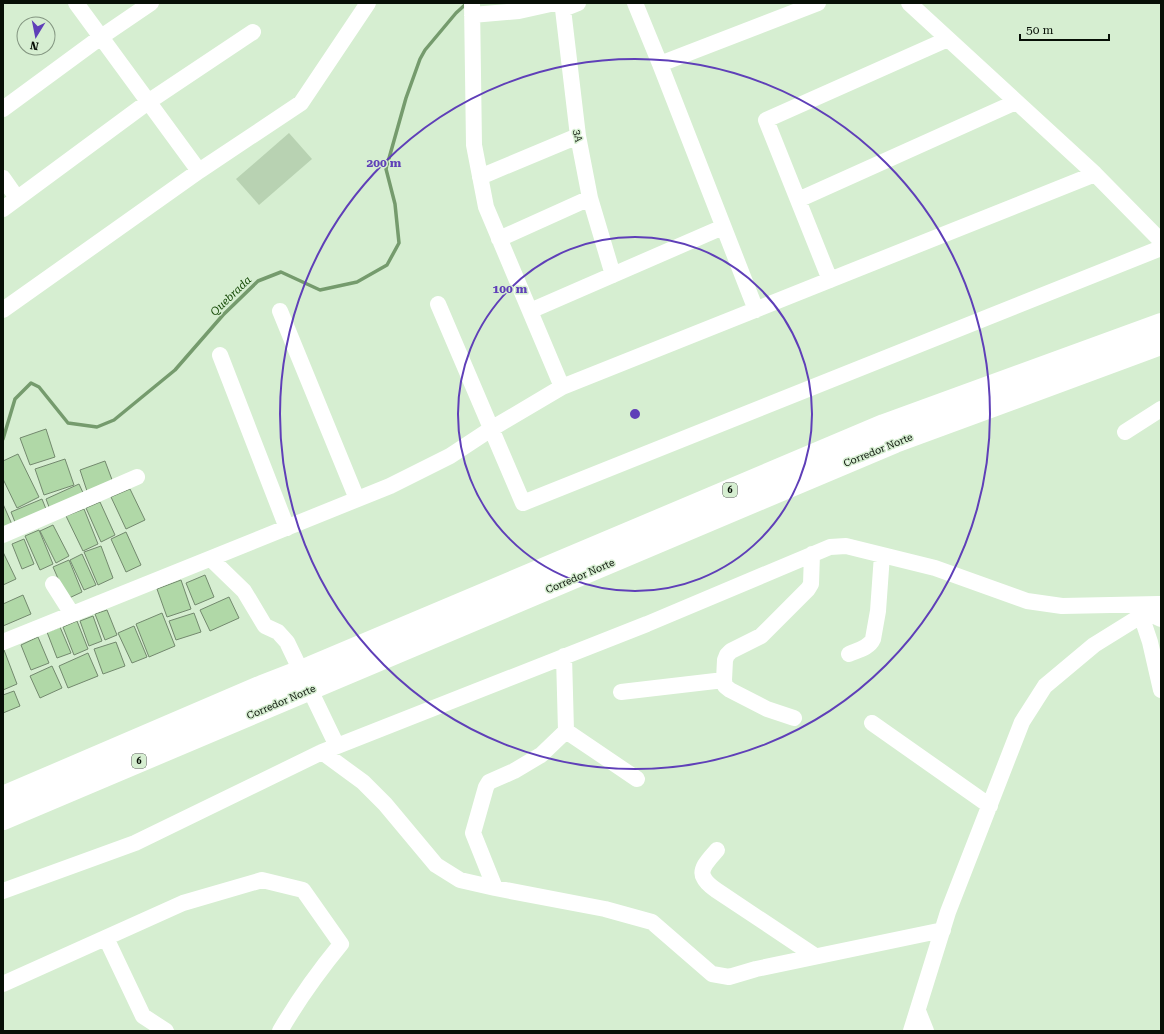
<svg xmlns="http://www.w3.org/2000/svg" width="1164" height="1034" font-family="'Roboto Serif',serif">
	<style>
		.green { fill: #b8d2b2 }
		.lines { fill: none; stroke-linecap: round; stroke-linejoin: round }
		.stream { stroke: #759b6d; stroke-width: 3.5 }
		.building { fill: #b0d8a7; stroke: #73896e }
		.minor { stroke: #fff; stroke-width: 16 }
		.highway { stroke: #fff; stroke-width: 22 }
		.ring { fill: none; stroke: #5f3fb8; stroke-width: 2 }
		.labels { text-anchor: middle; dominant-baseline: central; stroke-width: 3; stroke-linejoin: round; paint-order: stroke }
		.shield { fill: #d6eed1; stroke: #455243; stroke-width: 1 }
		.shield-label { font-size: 9px; font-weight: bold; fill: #070f06 }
		.street-label { font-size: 10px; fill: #070f06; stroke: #d6eed1 }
		.water-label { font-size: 11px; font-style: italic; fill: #134804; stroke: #d6eed1 }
		.centre { fill: #5f3fb8; stroke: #d6eed1; stroke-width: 2 }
		.ring-label { font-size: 12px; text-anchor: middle; font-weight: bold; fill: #5f3fb8; stroke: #d6eed1; stroke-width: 3; stroke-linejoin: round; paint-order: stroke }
	</style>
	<rect width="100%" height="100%" fill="#d6eed1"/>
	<path class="green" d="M289 133 312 159 259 205 236 179Z"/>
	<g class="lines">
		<path class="stream" d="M3 439 15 399 31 383 39 387 68 423 97 427 114 420 175 370 223 315 258 281 281 272 320 290 357 282 387 265 399 243 395 204 386 169 406 98 420 59 425 50 456 13 467 3"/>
	</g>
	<path class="building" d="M46 429 55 457 30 465 20 438Z
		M18 454 39 497 17 508 3 479V461Z
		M65 459 74 485 44 495 35 469Z
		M105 461 114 485 88 494 80 470Z
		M79 484 85 497 51 512 46 499Z
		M130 489 145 520 126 529 111 497Z
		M42 499 48 514 17 527 11 512Z
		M100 502 115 535 101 542 86 508Z
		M3 504 14 529 3 533Z
		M84 509 98 544 83 551 66 516Z
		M53 525 69 556 56 563 40 531Z
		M39 530 53 564 40 570 25 536Z
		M126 532 141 565 126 572 111 539Z
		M24 539 34 564 22 569 12 544Z
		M101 546 113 578 98 585 84 552Z
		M3 552 16 579 3 585Z
		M82 554 96 585 84 590 70 560Z
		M69 560 82 592 67 599 53 567Z
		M205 575 214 597 195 605 186 583Z
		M181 580 191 609 167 617 157 589Z
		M23 595 31 614 3 626V604Z
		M229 597 239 618 210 631 200 610Z
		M107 610 117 635 105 640 95 614Z
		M162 613 175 646 149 657 136 624Z
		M194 613 201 632 176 640 169 621Z
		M93 616 102 641 89 646 80 621Z
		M77 621 88 649 74 655 63 627Z
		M134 626 147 657 132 663 118 633Z
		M60 627 71 653 57 658 47 632Z
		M38 637 49 663 31 670 21 645Z
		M116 642 125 666 103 674 94 649Z
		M3 650H4L17 684 3 690Z
		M88 653 98 676 68 688 59 666Z
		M52 666 62 688 40 698 30 676Z
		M14 691 20 706 3 713V695Z"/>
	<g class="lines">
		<path class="minor" d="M76 3 199 171
			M472 3 474 145 486 207 562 387
			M578 3 563 9 578 136 590 198 613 275
			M635 3 660 64 756 310
			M909 3 1095 174 1161 241
			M472 15 519 11 555 3
			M660 64 818 3
			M3 109 101 37 151 3
			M480 177 578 136
			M3 178 17 198
			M798 200 1016 102
			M3 209 148 102 253 32
			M499 239 590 198
			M830 280 766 120 948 39
			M438 304 523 503 1161 248
			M3 310 199 171 301 103 368 3
			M280 311 357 499
			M530 311 723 227
			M220 355 287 528
			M1125 432 1161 409
			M3 535 137 477
			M211 559 244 591 265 626 278 632 287 642 337 746
			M53 584 72 614
			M1146 612 1161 619
			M1141 615 1150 642 1161 690
			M3 642 390 486 450 456 491 429 562 387 1095 174
			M849 654C858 650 869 648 873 639L878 611 882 555
			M564 656 566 731 637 779
			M621 692 724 680
			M794 718 767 709 730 690 725 686 724 680 725 660 727 655 731 651 761 636 808 589 811 584 812 554
			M872 723 990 806
			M322 752 363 782 385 804 436 865 460 880 495 888 605 909 652 922 712 974 729 977 756 969 943 930
			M717 850C711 857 698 869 704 878 706 883 712 887 716 890L815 956
			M495 888 473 833 486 787 489 782 514 771 541 755 566 731
			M3 891 135 843 322 752 647 624 830 547 846 546 935 568 1027 601 1062 606 1159 604
			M106 938 143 1016 166 1031
			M3 984 183 903 262 880 303 890 341 944C318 972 298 1000 280 1031
			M918 1011 926 1031
			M911 1031 948 912 1022 722 1045 686 1094 645 1160 604"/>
		<path class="highway" d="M3 797 262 686 311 667 884 425 1161 324
			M3 819 895 442 1161 344"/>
	</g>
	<g class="ring">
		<circle cx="635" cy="414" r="177"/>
		<circle cx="635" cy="414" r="355"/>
	</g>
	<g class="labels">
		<g class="shield">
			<rect x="723" y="483" width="14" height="14" rx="3"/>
			<rect x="132" y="754" width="14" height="14" rx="3"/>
		</g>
		<g class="shield-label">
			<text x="730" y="490">6</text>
			<text x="139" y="761">6</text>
		</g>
		<g class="street-label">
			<text transform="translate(578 136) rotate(81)">3A</text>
			<text transform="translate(878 450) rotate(-22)">Corredor Norte</text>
			<text transform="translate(580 576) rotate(-23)">Corredor Norte</text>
			<text transform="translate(281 702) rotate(-23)">Corredor Norte</text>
		</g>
		<g class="water-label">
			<text transform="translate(231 296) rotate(-44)">Quebrada</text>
		</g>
	</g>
	<circle cx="635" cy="414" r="6" class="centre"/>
	<g class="ring-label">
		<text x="384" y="167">200 m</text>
		<text x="510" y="293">100 m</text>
	</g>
	<rect width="1164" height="1034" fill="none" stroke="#070f06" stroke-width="8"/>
	<g transform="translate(36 36) rotate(190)"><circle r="19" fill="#d6eed1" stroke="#839580"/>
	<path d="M0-3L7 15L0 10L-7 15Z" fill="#5f3fb8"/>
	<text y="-6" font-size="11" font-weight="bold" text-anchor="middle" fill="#070f06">N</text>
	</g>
	<path d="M1020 34v6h89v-6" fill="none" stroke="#070f06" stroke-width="2"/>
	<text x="1026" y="34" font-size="12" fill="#070f06" stroke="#d6eed1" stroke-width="3" paint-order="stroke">50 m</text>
</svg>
